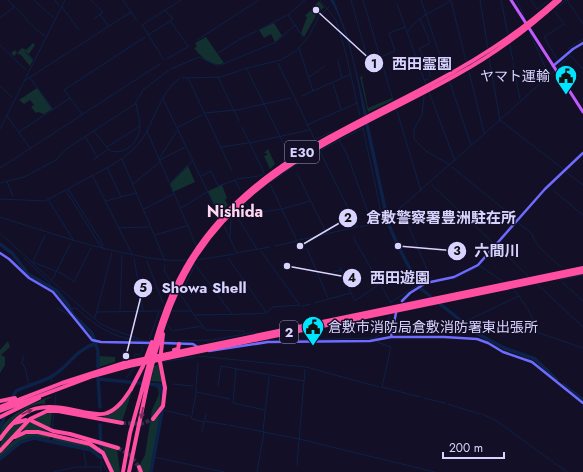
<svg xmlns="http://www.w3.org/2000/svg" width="583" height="472" font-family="Jost,'Noto Sans JP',sans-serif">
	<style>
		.green { fill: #12302f }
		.water { fill: #0c2248 }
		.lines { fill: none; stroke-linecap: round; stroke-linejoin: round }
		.stream { stroke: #0c2248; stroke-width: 1 }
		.river { stroke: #0c2248; stroke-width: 3.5 }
		.highway-tunnel { stroke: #312d47; stroke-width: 4; stroke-dasharray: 4 2; stroke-linecap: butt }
		.secondary { stroke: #6f6bff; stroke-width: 2.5 }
		.primary { stroke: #c25bff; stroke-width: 3 }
		.highway { stroke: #ff4fa3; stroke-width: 4 }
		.highway-bridge { stroke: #ff4fa3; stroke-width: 4 }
		.oneway { fill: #7d2c5e }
		.labels { text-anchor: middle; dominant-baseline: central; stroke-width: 3; stroke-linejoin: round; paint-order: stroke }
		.shield { fill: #130f26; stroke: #9e99be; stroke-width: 1 }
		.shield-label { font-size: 13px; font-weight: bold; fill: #d9d4ff }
		.poi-label { font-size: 14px; fill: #d9d4ff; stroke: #130f26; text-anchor: end }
		.quarter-label { font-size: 16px; font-weight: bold; fill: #ffd6f0; stroke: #130f26 }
		.leader { fill: none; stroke: #d9d4ff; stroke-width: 1.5 }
		.callout-dot { fill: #d9d4ff; stroke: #130f26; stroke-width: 1.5 }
		.mark-label { font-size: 12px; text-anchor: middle; font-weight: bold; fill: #111 }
		.callout-label { font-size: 15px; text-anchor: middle; font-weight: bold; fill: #d9d4ff; stroke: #130f26; stroke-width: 3; stroke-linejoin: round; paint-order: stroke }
	</style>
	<rect width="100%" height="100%" fill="#130f26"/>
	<path class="green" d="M319 1 324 7 317 14 304 37 301 33 307 17 305 16Z
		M274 23 282 36 275 42 271 34 264 38 259 30Z
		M206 37 224 63C213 68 201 57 194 48L197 47 195 43Z
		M33 43 35 45 29 54 24 51 33 60 30 66 21 55 17 53 14 56 11 53 15 50 17 53 22 48 26 50Z
		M363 76 362 79 368 108 392 98 393 100 368 112 360 77Z
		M37 88 52 109 44 114 38 112 36 113 31 107 34 105 30 100 24 104 19 100Z
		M268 149 275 164 270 169 264 156 267 155V153H264Z
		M188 166 195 182 173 192 170 184Z
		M222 185 227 198 225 200 228 205 219 215 208 191Z
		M8 341 10 347 1 355 5 357V365L0 373V350Z
		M99 356 115 357V362L99 367Z
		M158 365 162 382 151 381 154 366Z
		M154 386 160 387V389L161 407 153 421 162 413 150 472H136L145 455 152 410 159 394 158 388Z
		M133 388 122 422 103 418Z
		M49 397H52L45 400V404C28 401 9 423 0 435 0 417 34 403 49 397Z
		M50 412 52 413 50 428 32 420Z
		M26 421 2 446 0 448C0 441 6 429 13 425 17 423 22 422 26 421Z
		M30 422 50 432V433H19Z
		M33 433 50 436V439C24 433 19 445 0 458V453C11 444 18 434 33 433Z
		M53 437 90 446 99 452 98 454 88 449 53 440Z
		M103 445 117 449 120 472H113L103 451Z"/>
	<path class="water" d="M330 0H334L348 37 367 115 364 116C358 83 348 27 330 0Z"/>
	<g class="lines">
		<path class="stream" d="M8 0 37 30 45 36
			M34 0 54 18
			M55 0 59 6
			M91 0 103 12 100 14 108 26
			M123 0 137 21
			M320 0 336 20 345 50 360 116
			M351 0 371 71 383 68
			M363 0 393 100
			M421 0 446 73
			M480 0 488 49
			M501 0 508 35
			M517 0 525 19
			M531 0 537 9 548 1
			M567 0 583 24
			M451 1 466 61
			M397 4 426 85
			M62 7 79 30
			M556 9 566 0
			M554 10 564 24 544 37 557 59
			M0 18 14 7
			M94 19 100 14
			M420 19 426 33
			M171 22 188 46
			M295 25 303 37
			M259 30 287 15
			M408 31C421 13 435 12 451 0
			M530 33 546 69
			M148 35 173 19 165 10
			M427 35 430 43 419 49 429 68 430 77
			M197 40 259 0
			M578 42 583 39
			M0 45 26 70
			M510 45 513 61
			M299 48 313 91
			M568 49 576 43
			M25 51 33 59
			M218 53 242 38 257 31
			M570 55 583 69
			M381 57 395 51 389 33 405 27
			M489 58 500 120 563 169
			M167 59 189 46
			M164 60 142 25 181 0
			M338 61 342 78
			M278 63 315 140
			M513 63 520 99
			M557 68 570 56
			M171 69 199 57 216 65H221L276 42 295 25 288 15 305 0
			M247 69 289 155
			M469 72 484 133
			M218 77 239 121
			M309 77 325 66
			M30 78 53 109
			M182 78 221 77 247 68 281 60 297 50 309 36 319 16 329 7
			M188 78 232 171
			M425 80 428 79
			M449 80 471 145
			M24 81 131 12
			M333 84 341 109
			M0 86 12 97
			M429 92 455 161
			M302 96 351 74
			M424 97 422 115 414 129V139L426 151 450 165
			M163 99 219 215
			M397 111 421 191
			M205 113 237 110 291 98
			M82 114 64 90 145 37
			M7 116 30 148
			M501 119 554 71
			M307 125 357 103
			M178 127 202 115
			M242 127 264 173
			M363 128 383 221
			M0 129 65 0
			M94 131 109 150C124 157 139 142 140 127 140 120 137 111 136 104
			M147 131 169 182
			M19 132 70 98
			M85 136 97 157
			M316 139 333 131
			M339 140 347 154 372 224
			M250 143 309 130
			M107 147 140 126
			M221 147 248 143
			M321 150 363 128
			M320 151 357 227
			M122 159 165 261
			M159 159 177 131
			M93 160 107 150
			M160 160 185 147
			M295 165 319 151
			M107 167 121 197
			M452 167 517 220
			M0 168 160 64
			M566 172 583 185
			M297 173 327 234
			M92 175 132 254
			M201 176 211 171 218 186 236 180
			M237 179 259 176 263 174
			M235 180 240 190
			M7 182 13 196
			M271 182 294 166
			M0 183 24 177 56 160 66 149 135 104 143 90 169 70
			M170 183 193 160
			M133 184 160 162
			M170 184 197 248
			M270 184 297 241
			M432 185 494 244
			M68 189C90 175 122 164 139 143 155 124 158 93 179 79
			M68 189 101 241 103 248
			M66 191 101 247
			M554 191 583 215
			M0 199 45 201 66 190
			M49 201 74 241
			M106 201 136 193
			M246 203 251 212
			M181 208 207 192
			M144 209 173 194
			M255 213 282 209 310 201
			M403 213 431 279
			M391 216 500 120
			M0 217C41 230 81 244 124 253 145 257 165 262 187 260
			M387 217 388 216
			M238 218 257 249
			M230 219 252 213
			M386 220H387
			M519 223 532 234C534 246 553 259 561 267
			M224 226 237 253
			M360 227 384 221
			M119 228 149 227
			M0 233 76 303 101 324 111 329 139 339V341
			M45 235 33 262 63 274 74 282 91 248
			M155 235 186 226
			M230 237 231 221
			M353 237 391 303
			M299 240 357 227
			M275 246 297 241
			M497 246 528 276
			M307 249 328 298
			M261 251 299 304
			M236 253 270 247
			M24 258 50 283 49 286
			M134 258 143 311
			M228 258 266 312
			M196 260 235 254
			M147 261 163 303
			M194 263 232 314
			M165 265 164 271 172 283
			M340 267 351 293
			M334 272 341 270
			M52 280 71 243
			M445 280 457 277 480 266 502 281
			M561 280 583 275
			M562 282 583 301
			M537 284 583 327
			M214 288 247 285
			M513 289 519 296
			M180 294 194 315 251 314 266 313 273 307 300 305
			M181 294 194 267
			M391 302 418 285
			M314 303 351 293 355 301 378 285
			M302 306 311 304
			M57 308 71 316
			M70 309 76 308C99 329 118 341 151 341
			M528 309 539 333 583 348
			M120 310 122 255
			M172 311H192
			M97 312 162 311
			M194 315 206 330 244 331V333
			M95 318 112 253
			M464 322 519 296 527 308
			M167 324 172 331
			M173 331 202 326
			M149 340 159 312
			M264 340H269
			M294 340 374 338 380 335 390 316
			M164 341H175
			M177 341 212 340 255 332
			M377 342 391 347 382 387
			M24 355 22 363 25 368 29 385
			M198 356 306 367 379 387
			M134 357 135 354 140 355 143 349 141 345
			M161 362 195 357
			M236 369 233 403 265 410
			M51 377 52 381
			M126 378 135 367
			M125 382 126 381
			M173 384 193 386
			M196 386 198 362
			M218 386 221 366 304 381
			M196 387V392L230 399
			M382 387 420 397
			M424 398 445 403
			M55 404 56 394
			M448 404 480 414
			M163 410 189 416
			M482 414 495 420 567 472
			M192 415 196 393
			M191 416 192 419 203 422 205 421 227 425
			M205 420 206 414
			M229 425 299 439 435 472
			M52 429 54 414
			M202 431 204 422
			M263 431 269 377
			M83 449 84 450
			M84 452 86 466
			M154 457 224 472
			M101 460 107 472
			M101 461V472
			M297 465 305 370
			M54 472 76 467H101
			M257 472 264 432"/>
		<path class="river" d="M366 120 388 223 398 246 420 288 430 296
			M0 244 12 253 28 274 57 291 68 305 73 315 92 333 98 351V367
			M440 304 478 334 504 348 535 359 557 380
			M98 378 100 407
			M98 379 160 385 163 398
			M563 385 583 400
			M13 396 16 391C28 385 43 382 54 375 72 363 73 352 96 343
			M100 425 101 453
			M0 428 7 410
			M0 459 21 442 34 438 91 450 101 458
			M151 472 163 406"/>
		<path class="highway-tunnel" d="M122 423 141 424 153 419
			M118 448 130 455 139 467"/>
		<path class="secondary" d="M553 66 573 49 583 43
			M0 253 9 259 29 278 53 292 92 340 101 342 153 343
			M402 301 410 293 426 283 454 277 478 265 545 189 583 153
			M391 337 396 313
			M162 343 193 344 199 348
			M209 351 268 342 370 341 391 337H444L477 339 488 343 503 352 532 362 583 403"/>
		<path class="primary" d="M511 0 583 112"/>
		<path class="highway" d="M174 350 178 349 179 344
			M0 401 15 398
			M0 407 62 383 124 363 583 268
			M0 411 93 376 129 366 583 272
			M0 417 39 398
			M153 419 163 406 165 388
			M32 421 53 431 70 434 118 448
			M14 423 26 420
			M15 437 26 432H38L90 444 103 453 112 472
			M0 439C26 403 41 403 83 412 91 413 100 416 107 413 118 409 125 398 131 389
			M0 451 30 419 47 411H58L122 423
			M139 467 141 472
			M123 472 130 433 142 390
			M129 472 146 391"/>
		<path class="highway-bridge" d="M163 334 160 362 165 388
			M131 389 143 366 152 342
			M142 390C153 348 163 306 185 268 242 169 338 134 433 83 477 60 519 33 556 0
			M146 391C156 345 169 301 193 261 254 163 363 128 458 74 495 54 529 28 560 0"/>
	</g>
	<defs><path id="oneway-solid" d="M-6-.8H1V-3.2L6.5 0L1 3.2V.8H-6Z"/></defs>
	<g class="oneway">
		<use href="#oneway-solid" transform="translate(27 412) rotate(-25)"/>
		<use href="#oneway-solid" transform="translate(142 413) rotate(101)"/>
	</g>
	<defs>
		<g id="civic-pin" transform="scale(1.15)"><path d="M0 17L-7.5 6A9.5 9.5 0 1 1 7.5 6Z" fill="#00e5ff" stroke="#130f26"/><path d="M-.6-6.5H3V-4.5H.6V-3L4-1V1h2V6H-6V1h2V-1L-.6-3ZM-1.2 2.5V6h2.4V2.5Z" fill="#111"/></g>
	</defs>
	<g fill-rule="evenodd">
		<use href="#civic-pin" x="566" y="76"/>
		<use href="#civic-pin" x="313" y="327"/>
	</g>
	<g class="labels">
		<g class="shield">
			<rect x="285" y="141" width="34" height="22" rx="3"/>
			<rect x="280" y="321" width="18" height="22" rx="3"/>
		</g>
		<g class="shield-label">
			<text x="302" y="152">E30</text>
			<text x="289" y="332">2</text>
		</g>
		<g class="poi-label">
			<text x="550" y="76">ヤマト運輸</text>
			<text x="328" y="327" text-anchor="start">倉敷市消防局倉敷消防署東出張所</text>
		</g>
		<g class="quarter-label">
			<text x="235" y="211">Nishida</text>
		</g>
	</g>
	<path class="leader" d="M316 10L374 63M300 246L348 218M398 246L457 251M287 266L352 278M126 356L143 288"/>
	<g class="callout-dot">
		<circle cx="316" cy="10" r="4"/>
		<circle cx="300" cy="246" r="4"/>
		<circle cx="398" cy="246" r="4"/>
		<circle cx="287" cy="266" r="4"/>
		<circle cx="126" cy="356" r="4"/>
		<circle cx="374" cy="63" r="10"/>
		<circle cx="348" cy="218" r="10"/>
		<circle cx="457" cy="251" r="10"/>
		<circle cx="352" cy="278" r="10"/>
		<circle cx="143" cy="288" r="10"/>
	</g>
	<g class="mark-label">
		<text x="374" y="68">1</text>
		<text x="348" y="222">2</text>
		<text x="457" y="255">3</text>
		<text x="352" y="282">4</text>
		<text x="143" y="292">5</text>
	</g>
	<g class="callout-label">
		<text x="422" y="69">西田霊園</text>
		<text x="441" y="223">倉敷警察署豊洲駐在所</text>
		<text x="497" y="256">六間川</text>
		<text x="400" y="283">西田遊園</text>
		<text x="204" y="293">Showa Shell</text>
	</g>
	<path d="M443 452v6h61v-6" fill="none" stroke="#d9d4ff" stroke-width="2"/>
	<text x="449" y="452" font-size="12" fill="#d9d4ff" stroke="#130f26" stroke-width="3" paint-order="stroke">200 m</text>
</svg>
